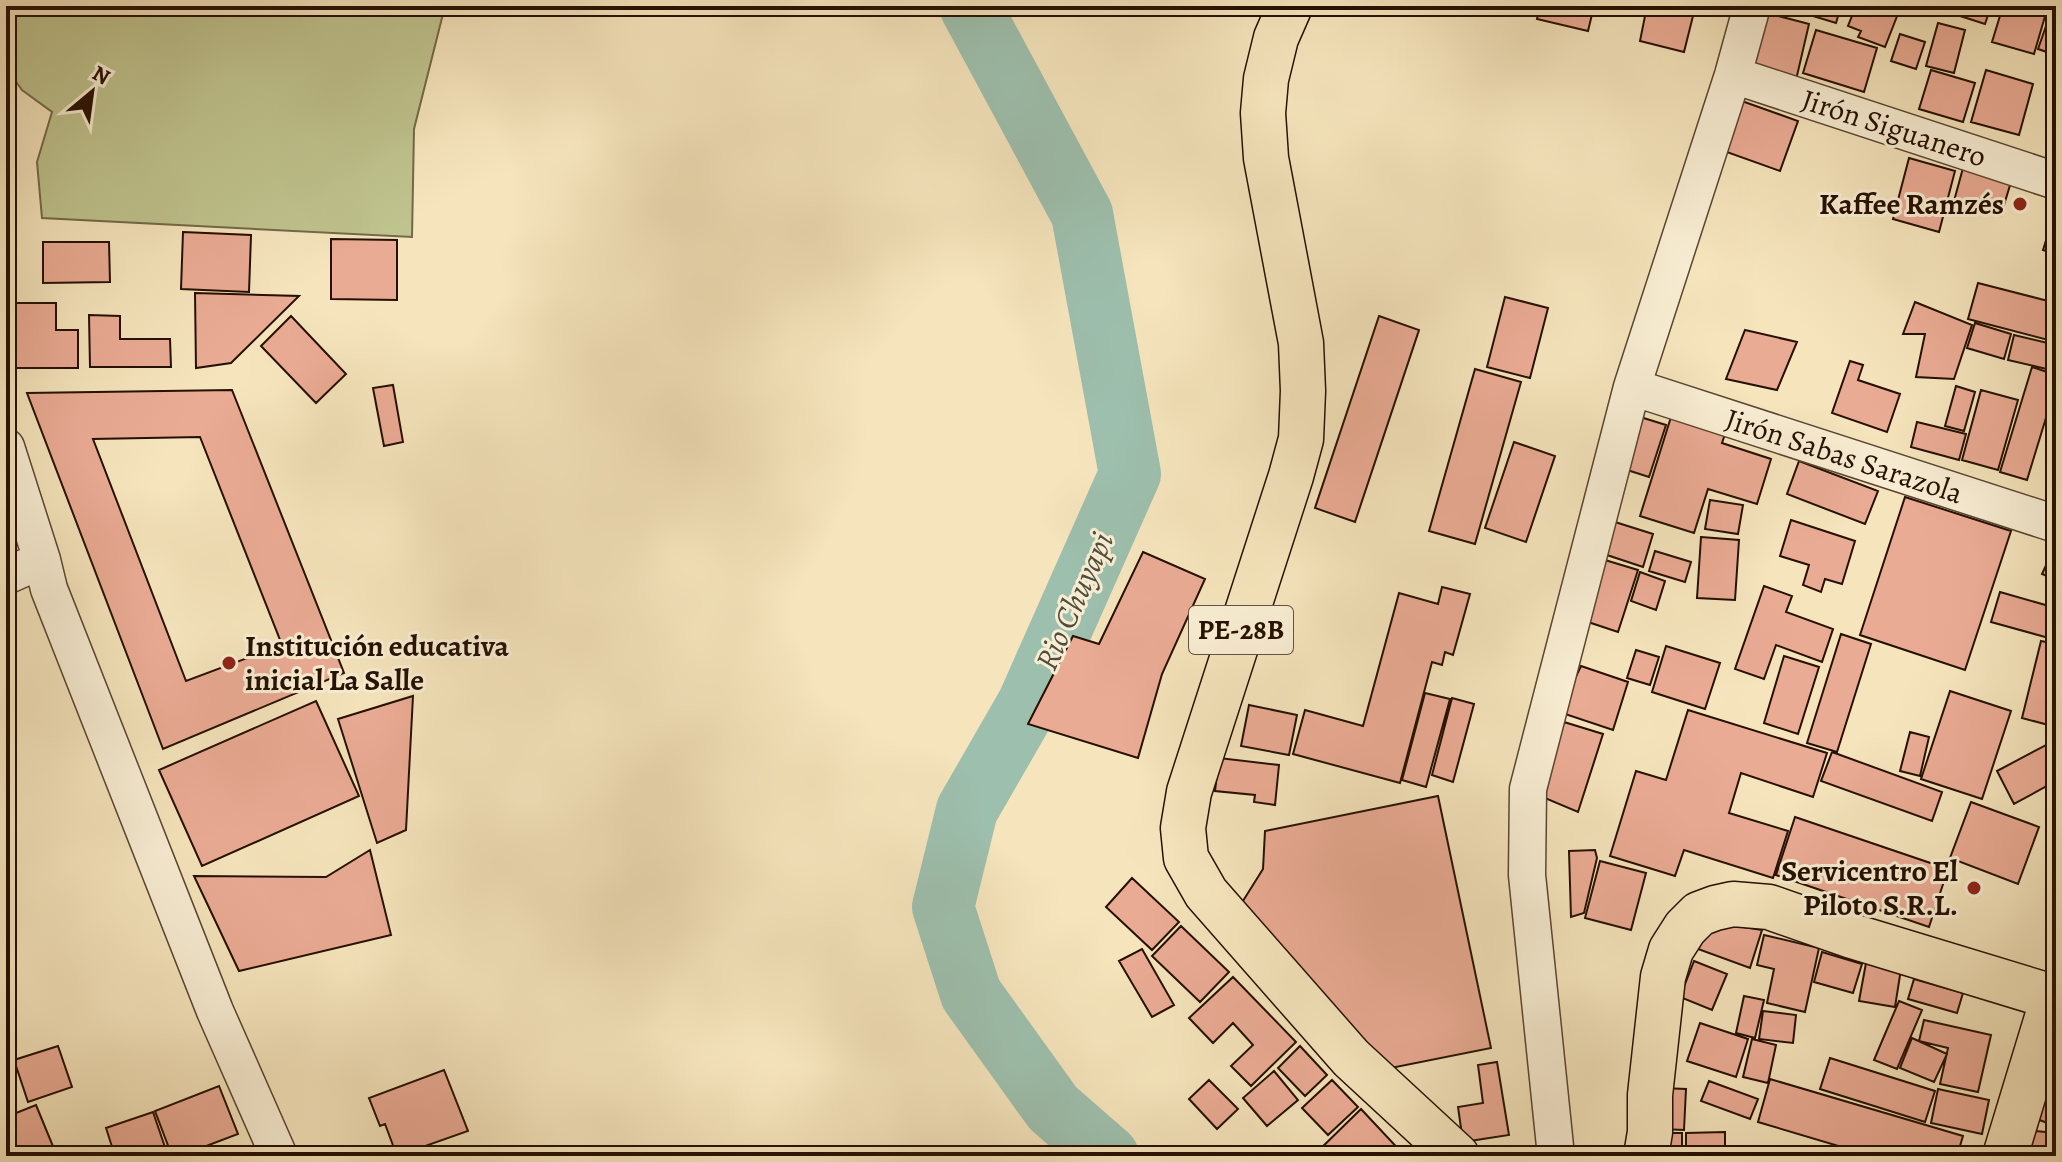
<svg xmlns="http://www.w3.org/2000/svg" width="2062" height="1162" font-family="Alegreya,serif">
	<style>
		.green { fill: #bfc38e; stroke: #726a48; stroke-width: 2 }
		.lines { fill: none; stroke-linecap: round; stroke-linejoin: round }
		.river { stroke: #9dbfad; stroke-width: 62 }
		.building { fill: #eaab94; stroke: #251001; stroke-width: 2; fill-rule: evenodd }
		.street-casing { stroke: #594530; stroke-width: 39 }
		.primary-casing { stroke: #251001; stroke-width: 47 }
		.highway-casing { stroke: #251001; stroke-width: 47 }
		.street { stroke: #f8edd3; stroke-width: 36 }
		.primary { stroke: #f5e4bc; stroke-width: 44 }
		.highway { stroke: #f5e4bc; stroke-width: 44 }
		.poi-dot { fill: #8f2418; stroke: #f8edd3; stroke-width: 3 }
		.labels { text-anchor: middle; dominant-baseline: central; stroke-width: 6; stroke-linejoin: round; paint-order: stroke }
		.shield { fill: #f8edd3; stroke: #645240; stroke-width: 2 }
		.shield-label { font-size: 28px; font-weight: bold; fill: #251001 }
		.street-label { font-size: 30px; fill: #251001; stroke: #f8edd3 }
		.poi-label { font-size: 30px; font-weight: bold; fill: #251001; stroke: #f8edd3; text-anchor: end }
		.water-label { font-size: 32px; font-style: italic; fill: #4f4d3d; stroke: #f8edd3 }
	</style>
	<rect width="100%" height="100%" fill="#f5e4bc"/>
	<filter id="stains"><feTurbulence type="fractalNoise" baseFrequency=".0025" numOctaves="4"/><feColorMatrix values="0 0 0 0 .2 0 0 0 0 .09 0 0 0 0 .02 0 0 0 .5 -.17"/></filter>
	<radialGradient id="worn" r=".72"><stop offset=".6" stop-color="#630" stop-opacity="0"/><stop offset="1" stop-color="#630" stop-opacity=".3"/></radialGradient>
	<path class="green" d="M6 6H445L414 129 412 237 42 218 37 162 52 112 22 90 6 68Z"/>
	<g class="lines">
		<path class="river" d="M970 6 1082 214 1130 474 1028 704 967 810 943 907 971 994 1053 1108 1108 1156"/>
	</g>
	<path class="building" d="M1540 6H1594L1588 31 1537 19Z
		M1609 6H1688L1695 8 1684 52 1640 41 1645 16Z
		M1780 6H1841L1836 23Z
		M1856 6H1901L1885 47 1858 37 1861 31 1848 26Z
		M1957 6H1991L1985 24 1954 14Z
		M2003 6H2048L2034 54 1992 42Z
		M2053 6H2056V55L2038 49Z
		M1767 13 1809 24 1796 80 1751 68Z
		M1938 23 1965 30 1954 73 1926 66Z
		M1816 30 1877 48 1864 92 1803 73Z
		M1900 34 1925 42 1916 69 1891 61Z
		M1931 70 1975 83 1963 122 1919 109Z
		M1986 70 2033 84 2019 135 1971 122Z
		M1739 100 1798 121 1780 171 1721 150Z
		M1909 158 1955 171 1939 232 1893 219Z
		M1963 168 2011 182 2001 215 1954 201Z
		M2056 208V254L2043 250Z
		M183 232 251 235 249 292 181 289Z
		M331 239 397 240V300L331 299Z
		M43 242H109L110 282 43 283Z
		M1978 283 2056 303V342L1968 319Z
		M195 293 299 296 231 363 196 368Z
		M1505 297 1548 308 1530 378 1487 367Z
		M1915 302 1972 325 1954 379 1916 377 1925 334H1903Z
		M11 303H56V330H78V368H11Z
		M89 315 120 316V339H170L171 367H90Z
		M291 316 346 374 316 403 261 346Z
		M1379 316 1419 330 1355 522 1315 508Z
		M1975 323 2011 334 2004 359 1967 348Z
		M1745 330 1797 342 1777 390 1726 379Z
		M2014 335 2056 345 2051 370 2008 360Z
		M1850 361 1863 365 1858 380 1900 394 1887 432 1832 413Z
		M2032 367 2056 375V385L2027 480 2000 472Z
		M1475 369 1521 382 1475 544 1429 531Z
		M393 385 403 442 384 446 373 388Z
		M1956 386 1975 392 1964 431 1945 426Z
		M232 390 344 673 163 749 27 393ZM200 437 282 645 186 681 93 439Z
		M1981 390 2018 400 1998 470 1962 460Z
		M1637 416 1666 425 1649 477 1621 468Z
		M1671 417 1725 434 1722 443 1771 459 1757 504 1708 489 1694 533 1640 516Z
		M1917 422 1966 434 1959 460 1911 447Z
		M1514 442 1555 456 1526 542 1485 528Z
		M1799 461 1878 491 1865 524 1787 494Z
		M1905 497 2011 531 1965 670 1860 635Z
		M1710 500 1743 505 1738 534 1705 529Z
		M1791 520 1855 541 1842 584 1825 579 1821 592 1803 585 1809 565 1780 556Z
		M1615 522 1653 534 1643 567 1604 554Z
		M1701 537 1739 540 1735 600 1697 598Z
		M1655 551 1691 562 1685 582 1649 571Z
		M1143 552 1205 579 1162 674 1138 758 1028 724 1073 636 1099 644Z
		M2052 552 2056 554V580L2042 574Z
		M1595 557 1638 570 1618 632 1576 618Z
		M1640 572 1665 581 1656 610 1631 601Z
		M1764 586 1792 596 1786 612 1833 629 1822 662 1776 645 1764 679 1735 669Z
		M1442 587 1470 594 1453 655 1445 652 1442 665 1432 662 1400 783 1293 754 1305 710 1363 726 1399 593 1438 604Z
		M2000 592 2056 608V640L1991 622Z
		M1841 634 1871 644 1837 752 1807 743Z
		M2041 641 2056 644V727L2022 718Z
		M1666 646 1720 663 1705 709 1652 692Z
		M1636 650 1659 657 1650 685 1627 678Z
		M1784 656 1819 667 1798 734 1764 723Z
		M1581 666 1628 682 1613 730 1559 712Z
		M1950 691 2011 711 1982 799 1921 779Z
		M1425 693 1450 699 1426 787 1402 780Z
		M413 696 406 830 377 843 338 719Z
		M1452 698 1474 704 1453 782 1432 775Z
		M316 701 359 796 202 866 159 770Z
		M1249 705 1297 715 1289 755 1241 746Z
		M1688 710 1827 753 1813 797 1741 773 1729 813 1788 831 1773 878 1684 850 1675 876 1610 856 1636 771 1666 780Z
		M1564 722 1603 734 1578 812 1540 796Z
		M1910 732 1929 737 1920 776 1900 771Z
		M2046 745 2056 764V781L2014 804 1997 771Z
		M1832 752 1942 792 1932 821 1821 781Z
		M1219 758 1279 765 1275 805 1254 802 1255 795 1215 791Z
		M1438 796 1491 1048 1386 1069 1236 912 1263 869 1265 831Z
		M1971 802 2039 827 2018 884 1950 858Z
		M1795 817 1948 869 1929 927 1776 875Z
		M370 850 391 935 239 971 194 876 326 877Z
		M1595 850 1597 858 1584 913 1571 917 1569 851Z
		M1600 861 1646 873 1631 930 1585 918Z
		M1132 878 1179 922 1152 950 1106 907Z
		M1713 922 1762 930 1750 968 1698 949Z
		M1181 926 1229 972 1200 1002 1152 956Z
		M1764 935 1819 948 1805 1012 1767 1003 1774 969 1757 965Z
		M1142 949 1174 1005 1152 1017 1119 961Z
		M1822 952 1862 964 1853 993 1814 982Z
		M1694 961 1727 974 1712 1010 1680 997Z
		M1866 963 1901 969 1895 1007 1859 1001Z
		M1233 977 1296 1042 1251 1086 1231 1066 1253 1045 1233 1023 1213 1043 1189 1018Z
		M1914 979 1963 993 1957 1013 1908 999Z
		M1744 996 1764 1000 1755 1038 1736 1033Z
		M1899 1001 1922 1010 1897 1069 1874 1060Z
		M1763 1011 1796 1015 1793 1043 1759 1039Z
		M1924 1020 1991 1035 1978 1092 1940 1084 1948 1048 1919 1041Z
		M1700 1023 1748 1039 1736 1077 1687 1061Z
		M1912 1038 1947 1054 1934 1082 1900 1068Z
		M1752 1039 1776 1045 1768 1083 1743 1077Z
		M58 1046 72 1087 28 1102 14 1060Z
		M1300 1046 1327 1075 1305 1096 1278 1068Z
		M2056 1054V1126L2031 1117Z
		M1830 1058 1935 1091 1925 1122 1820 1089Z
		M1497 1062 1509 1135 1463 1142 1458 1107 1483 1103 1478 1065Z
		M444 1070 468 1131 397 1156 385 1124 380 1126 369 1098Z
		M1274 1071 1298 1100 1267 1126 1243 1098Z
		M1770 1079 1963 1136 1957 1156H1872L1758 1122Z
		M1209 1080 1238 1109 1217 1129 1189 1099Z
		M1332 1080 1358 1107 1328 1135 1302 1108Z
		M1709 1081 1758 1099 1750 1119 1701 1101Z
		M219 1086 238 1134 180 1156H172L155 1111Z
		M1662 1088 1686 1089 1684 1130 1662 1129Z
		M1938 1089 1989 1100 1982 1134 1931 1123Z
		M36 1105 57 1156H6V1117Z
		M1361 1109 1405 1156H1313Z
		M153 1112 168 1156H115L106 1128Z
		M2035 1131 2056 1133V1156L2027 1155Z
		M1725 1132V1156H1686V1133Z
		M1666 1133H1682V1156H1666Z"/>
	<g class="lines">
		<g class="street-casing">
			<path id="street" d="M1733 75 2056 181
				M1632 387 2056 524
				M6 447 42 560 49 589 215 1011 279 1156
				M6 576 42 560
				M1556 1156 1527 875 1528 789 1632 387 1733 75 1752 6"/>
		</g>
		<g class="primary-casing">
			<path id="primary" d="M2005 1156 2053 998"/>
		</g>
		<g class="highway-casing">
			<path id="highway" d="M1290 6 1276 38 1266 79 1263 113 1266 158 1301 343 1303 391 1301 439 1291 476 1189 792 1183 828 1186 858 1206 893 1351 1058 1457 1156
				M1646 1156 1650 1132V1095L1663 977 1671 950 1685 928 1699 914 1715 908 1733 904 1769 907 1852 936 2056 998"/>
		</g>
		<use href="#street" class="street"/>
		<use href="#primary" class="primary"/>
		<use href="#highway" class="highway"/>
	</g>
	<g class="poi-dot">
		<circle cx="2020" cy="204" r="8"/>
		<circle cx="229" cy="663" r="8"/>
		<circle cx="1974" cy="888" r="8"/>
	</g>
	<g class="labels">
		<rect class="shield" x="1189" y="606" width="104" height="48" rx="6"/>
		<g class="shield-label">
			<text x="1241" y="630">PE-28B</text>
		</g>
		<g class="street-label">
			<text transform="translate(1894 128) rotate(18)">Jirón Siguanero</text>
			<text transform="translate(1844 456) rotate(18)">Jirón Sabas Sarazola</text>
		</g>
		<g class="poi-label">
			<text x="2004" y="204">Kaffee Ramzés</text>
			<text x="245" y="646" text-anchor="start">Institución educativa<tspan x="245" dy="34">inicial La Salle</tspan></text>
			<text x="1958" y="871">Servicentro El<tspan x="1958" dy="34">Piloto S.R.L.</tspan></text>
		</g>
		<g class="water-label">
			<text transform="translate(1074 601) rotate(-66)">Rio Chuyapi</text>
		</g>
	</g>
	<rect width="2062" height="1162" fill="none" stroke="#f5e4bc" stroke-width="32"/>
	<rect x="8" y="8" width="2046" height="1146" fill="none" stroke="#251001" stroke-width="4"/>
	<rect x="16" y="16" width="2030" height="1130" fill="none" stroke="#251001" stroke-width="2"/>
	<g transform="translate(92 92) rotate(29)" stroke="#f8edd3" stroke-width="6" paint-order="stroke">
	<path d="M0-6L14 30L0 20L-14 30Z" fill="#251001"/>
	<text y="-12" font-size="22" font-weight="bold" text-anchor="middle" fill="#251001">N</text>
	</g>
	<rect width="100%" height="100%" filter="url(#stains)"/>
	<rect width="100%" height="100%" fill="url(#worn)"/>
</svg>
